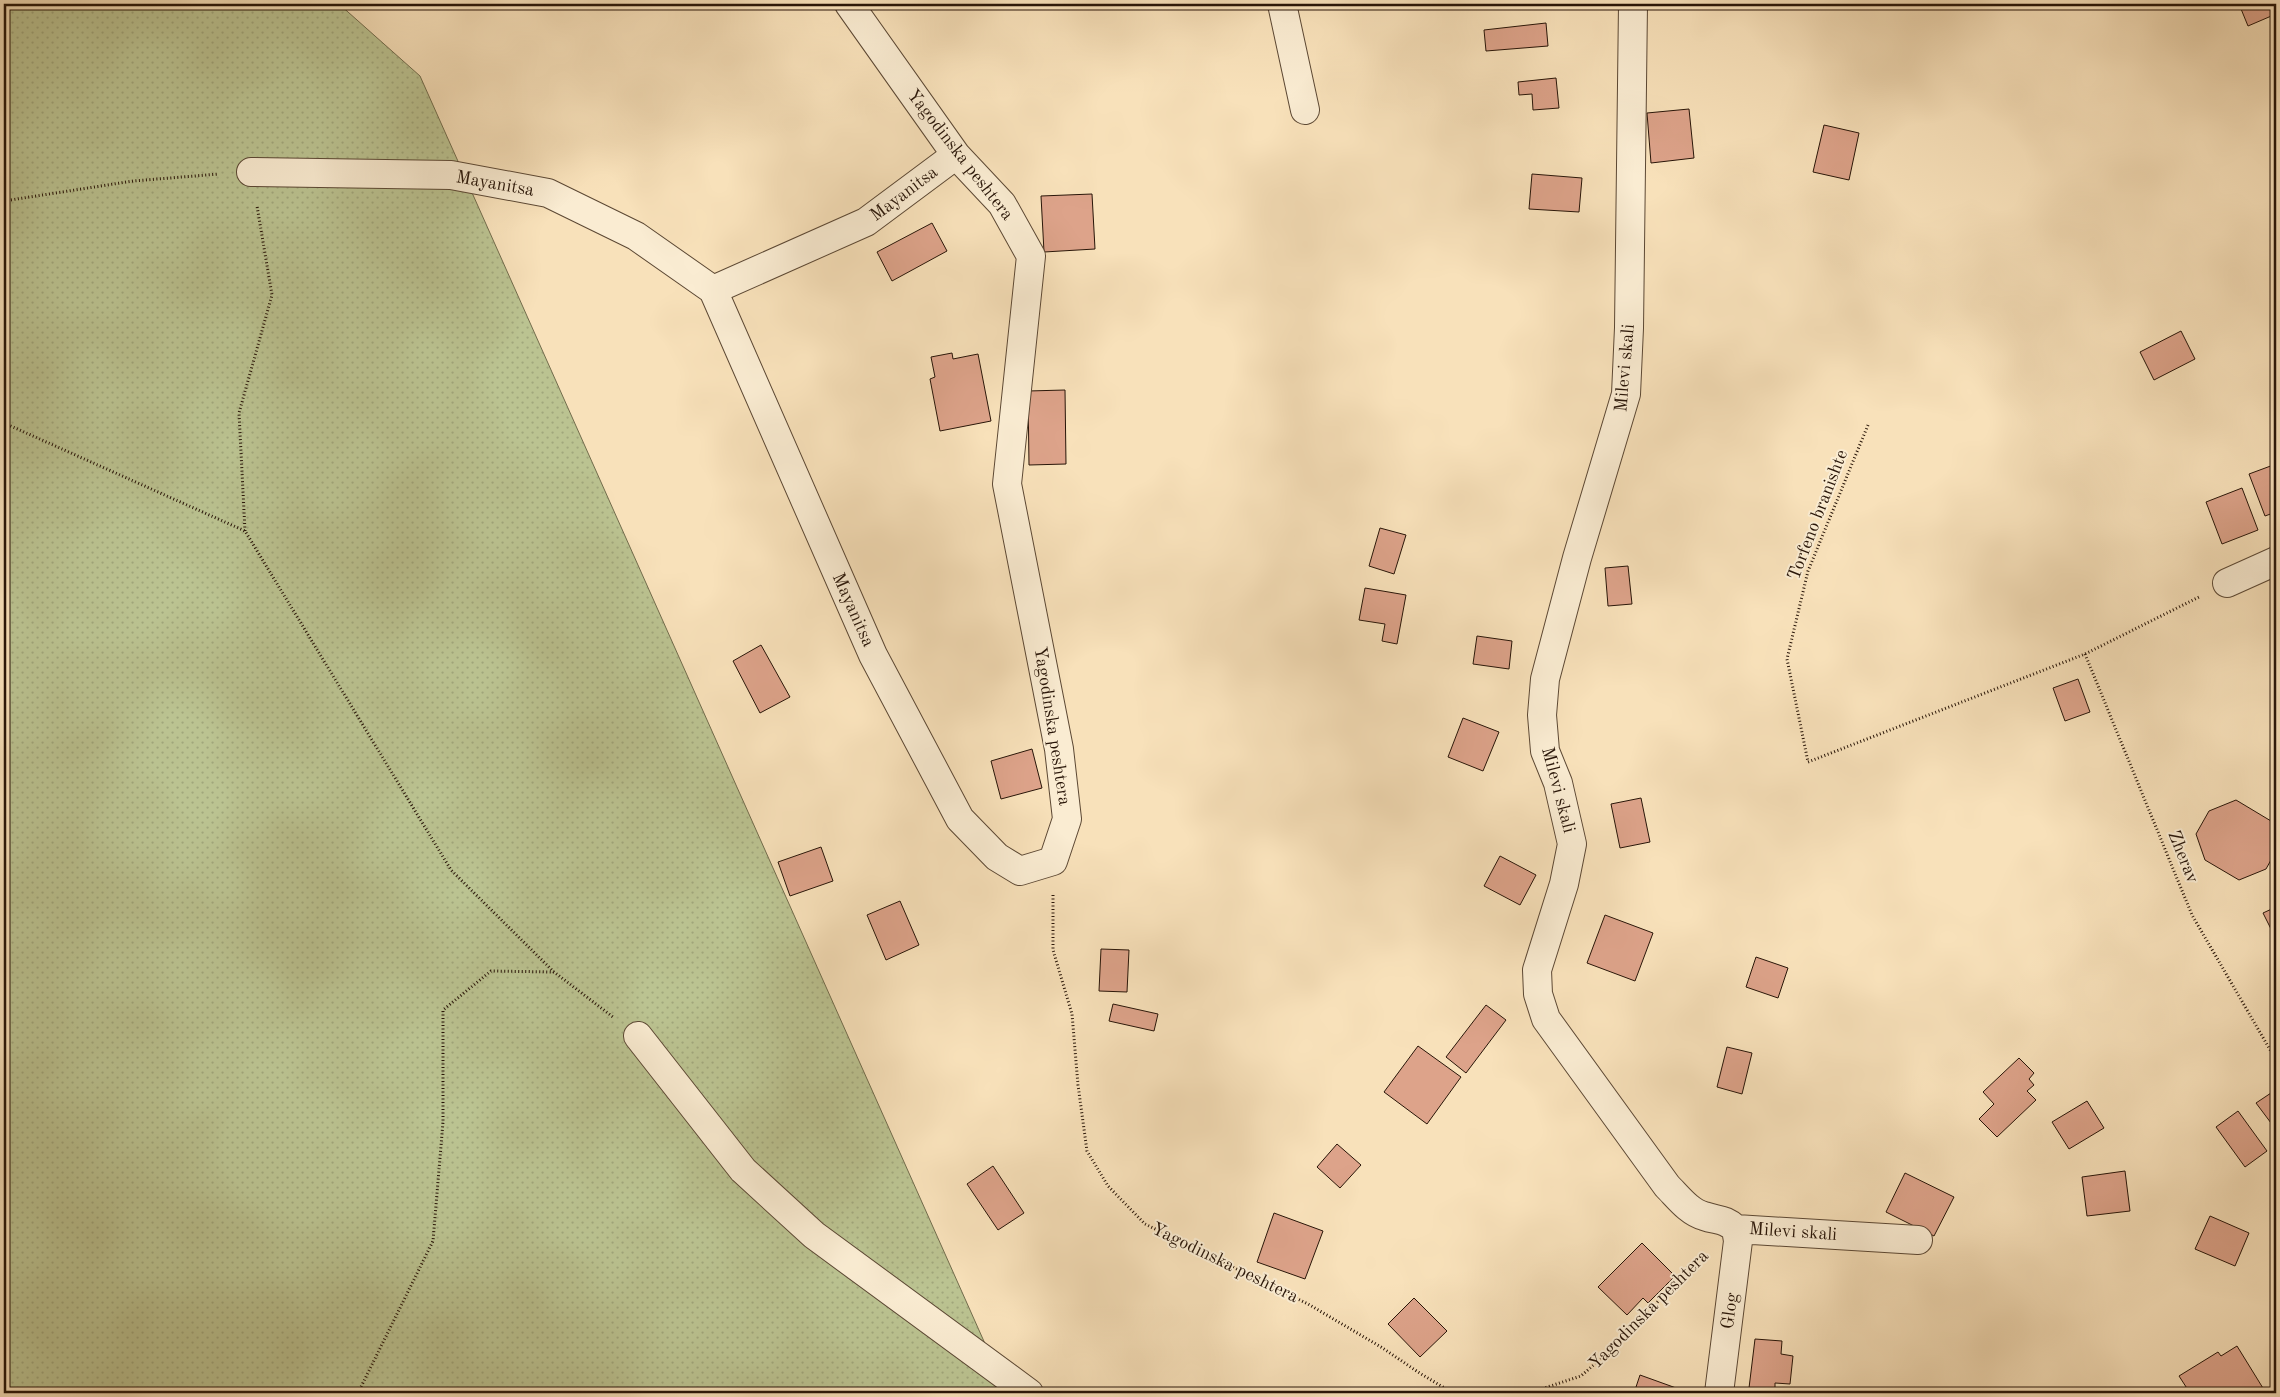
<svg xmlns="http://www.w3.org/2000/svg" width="2280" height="1397" font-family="'Old Standard TT',serif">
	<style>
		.grass { fill: url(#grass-dots); stroke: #726c4c }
		.building { fill: #dda38a; stroke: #281508 }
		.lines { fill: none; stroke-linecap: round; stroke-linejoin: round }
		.minor-casing { stroke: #5c4834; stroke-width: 30 }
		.path { stroke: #281508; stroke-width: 3; stroke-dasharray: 1 2.5; stroke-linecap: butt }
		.minor { stroke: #faecd2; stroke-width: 28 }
		.labels { text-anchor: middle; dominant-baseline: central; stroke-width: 4; stroke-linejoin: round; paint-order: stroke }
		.street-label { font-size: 18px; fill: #281508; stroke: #faecd2 }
	</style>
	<defs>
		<pattern id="grass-dots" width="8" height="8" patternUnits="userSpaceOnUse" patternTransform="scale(1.25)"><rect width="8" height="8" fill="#bbc391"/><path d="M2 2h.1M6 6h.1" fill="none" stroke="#a1a77c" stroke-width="1.8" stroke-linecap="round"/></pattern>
	</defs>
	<rect width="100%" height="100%" fill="#f8e1ba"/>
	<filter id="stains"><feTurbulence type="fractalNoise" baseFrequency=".004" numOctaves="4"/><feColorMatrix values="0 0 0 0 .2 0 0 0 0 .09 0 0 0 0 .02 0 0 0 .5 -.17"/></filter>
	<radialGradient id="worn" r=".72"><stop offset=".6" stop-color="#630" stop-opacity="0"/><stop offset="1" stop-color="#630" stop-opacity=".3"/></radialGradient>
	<path class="grass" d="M4 4H339L420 76 1007 1393H4Z"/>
	<path class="building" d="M2239 4H2276V14L2248 26Z
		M1546 23 1548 46 1486 51 1484 30Z
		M1556 78 1559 108 1533 110 1532 94 1519 95 1518 82Z
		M1689 109 1694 158 1651 163 1647 113Z
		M1824 125 1859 133 1849 180 1813 172Z
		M1532 174 1582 178 1579 212 1529 209Z
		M1092 194 1095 249 1044 252 1041 196Z
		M932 223 947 251 892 281 877 252Z
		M2181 331 2195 359 2154 380 2140 352Z
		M952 353 953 359 978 354 991 421 940 431 930 379 935 377 931 357Z
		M1065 390 1066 464 1029 465 1028 391Z
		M2276 464V512L2265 516 2249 474Z
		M2242 488 2258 530 2222 544 2206 502Z
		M1380 528 1406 535 1394 574 1369 566Z
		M1628 566 1632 604 1608 606 1605 568Z
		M1365 588 1406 595 1397 644 1382 641 1385 624 1359 620Z
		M1477 636 1512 641 1509 669 1473 664Z
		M761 645 790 697 760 713 733 661Z
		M2078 679 2090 712 2065 721 2053 688Z
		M1463 718 1499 732 1483 771 1448 757Z
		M1032 749 1042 788 1001 799 991 761Z
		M1641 798 1650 842 1620 848 1611 804Z
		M2236 800 2271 821 2276 841V851L2266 869 2239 880 2205 860 2196 834 2209 811Z
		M821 847 833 881 790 896 778 862Z
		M1500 856 1536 875 1520 905 1484 886Z
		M900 901 919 945 886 960 867 915Z
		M2276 907V939L2263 913Z
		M1605 915 1653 933 1635 981 1587 963Z
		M1101 949 1129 950 1127 992 1099 991Z
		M1756 957 1788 968 1778 998 1746 987Z
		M1113 1004 1158 1014 1154 1031 1109 1021Z
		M1486 1005 1506 1020 1466 1073 1446 1057Z
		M1418 1046 1461 1077 1427 1124 1384 1092Z
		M1727 1047 1752 1053 1742 1094 1717 1087Z
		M2019 1058 2034 1073 2029 1079 2034 1085 2027 1091 2036 1100 1997 1137 1979 1119 1994 1104 1983 1092Z
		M2271 1093 2276 1100V1126L2274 1127 2256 1103Z
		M2087 1101 2104 1128 2069 1149 2052 1122Z
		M2238 1111 2267 1151 2245 1167 2216 1127Z
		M1337 1144 1361 1165 1340 1188 1317 1167Z
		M993 1166 1024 1213 998 1230 967 1184Z
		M2125 1171 2130 1211 2087 1216 2082 1177Z
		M1905 1173 1954 1197 1934 1236 1886 1212Z
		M1274 1213 1323 1231 1305 1279 1257 1262Z
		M2210 1216 2249 1233 2235 1266 2195 1249Z
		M1642 1243 1675 1276 1648 1303 1643 1298 1627 1315 1598 1287Z
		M1414 1298 1447 1331 1420 1357 1388 1324Z
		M1755 1339 1782 1341 1781 1354 1793 1356 1790 1384 1775 1383V1390L1749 1388Z
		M2237 1346 2266 1393H2190L2179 1376 2218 1352 2221 1356Z
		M1640 1375 1690 1393H1634Z"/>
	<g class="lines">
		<g class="minor-casing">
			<path id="minor" d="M1282 4 1305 110
				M1633 4 1629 328 1626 394 1577 558 1545 679 1542 715 1545 751 1558 783 1572 844 1564 884 1537 970 1538 994 1546 1019 1667 1186C1678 1197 1689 1212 1704 1216 1718 1221 1724 1218 1736 1229L1918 1240
				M251 172 451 175 548 193 636 236 713 290 866 222 956 155
				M713 290 873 655 960 819 997 857 1020 871 1053 861 1067 819 1059 749 1007 484 1031 256 1002 204 956 155 849 4
				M2227 583 2276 561
				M638 1036 743 1170 814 1235 1029 1393
				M1719 1393 1738 1241 1736 1229"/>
		</g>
		<path class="path" d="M4 201 133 181 219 174
			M4 423 245 531 451 870 554 972 613 1017
			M1868 425 1808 571 1787 659 1808 762 2085 654 2199 597
			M245 531 239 413 272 295 257 206
			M2085 654 2192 915 2276 1060
			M1053 895V950L1072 1014 1078 1085 1087 1151 1108 1186 1145 1224 1308 1304 1381 1347 1421 1374 1453 1393
			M358 1393 433 1241 443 1122V1010L491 971 554 972
			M1529 1393 1581 1376 1629 1334 1691 1264 1703 1255"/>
		<use href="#minor" class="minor"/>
	</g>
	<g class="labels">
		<g class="street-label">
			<text transform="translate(960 155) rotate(52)">Yagodinska peshtera</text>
			<text transform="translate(495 184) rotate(10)">Mayanitsa</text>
			<text transform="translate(904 194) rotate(-37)">Mayanitsa</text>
			<text transform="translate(1625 368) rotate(-85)">Milevi skali</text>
			<text transform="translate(1818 515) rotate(-69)">Torfeno branishte</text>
			<text transform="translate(853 610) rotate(66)">Mayanitsa</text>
			<text transform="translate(1052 726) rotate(81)">Yagodinska peshtera</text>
			<text transform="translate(1558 790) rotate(75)">Milevi skali</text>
			<text transform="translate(2183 857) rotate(68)">Zherav</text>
			<text transform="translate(1793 1232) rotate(4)">Milevi skali</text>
			<text transform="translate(1225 1263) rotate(26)">Yagodinska peshtera</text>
			<text transform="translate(1649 1310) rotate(-45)">Yagodinska peshtera</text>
			<text transform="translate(1730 1311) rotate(-82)">Glog</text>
		</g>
	</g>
	<rect width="2280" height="1397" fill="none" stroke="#f8e1ba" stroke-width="20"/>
	<rect x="5" y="5" width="2270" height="1387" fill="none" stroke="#281508" stroke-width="2.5"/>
	<rect x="10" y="10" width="2260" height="1377" fill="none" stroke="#281508"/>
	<rect width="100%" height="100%" filter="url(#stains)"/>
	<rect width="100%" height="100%" fill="url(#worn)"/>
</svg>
